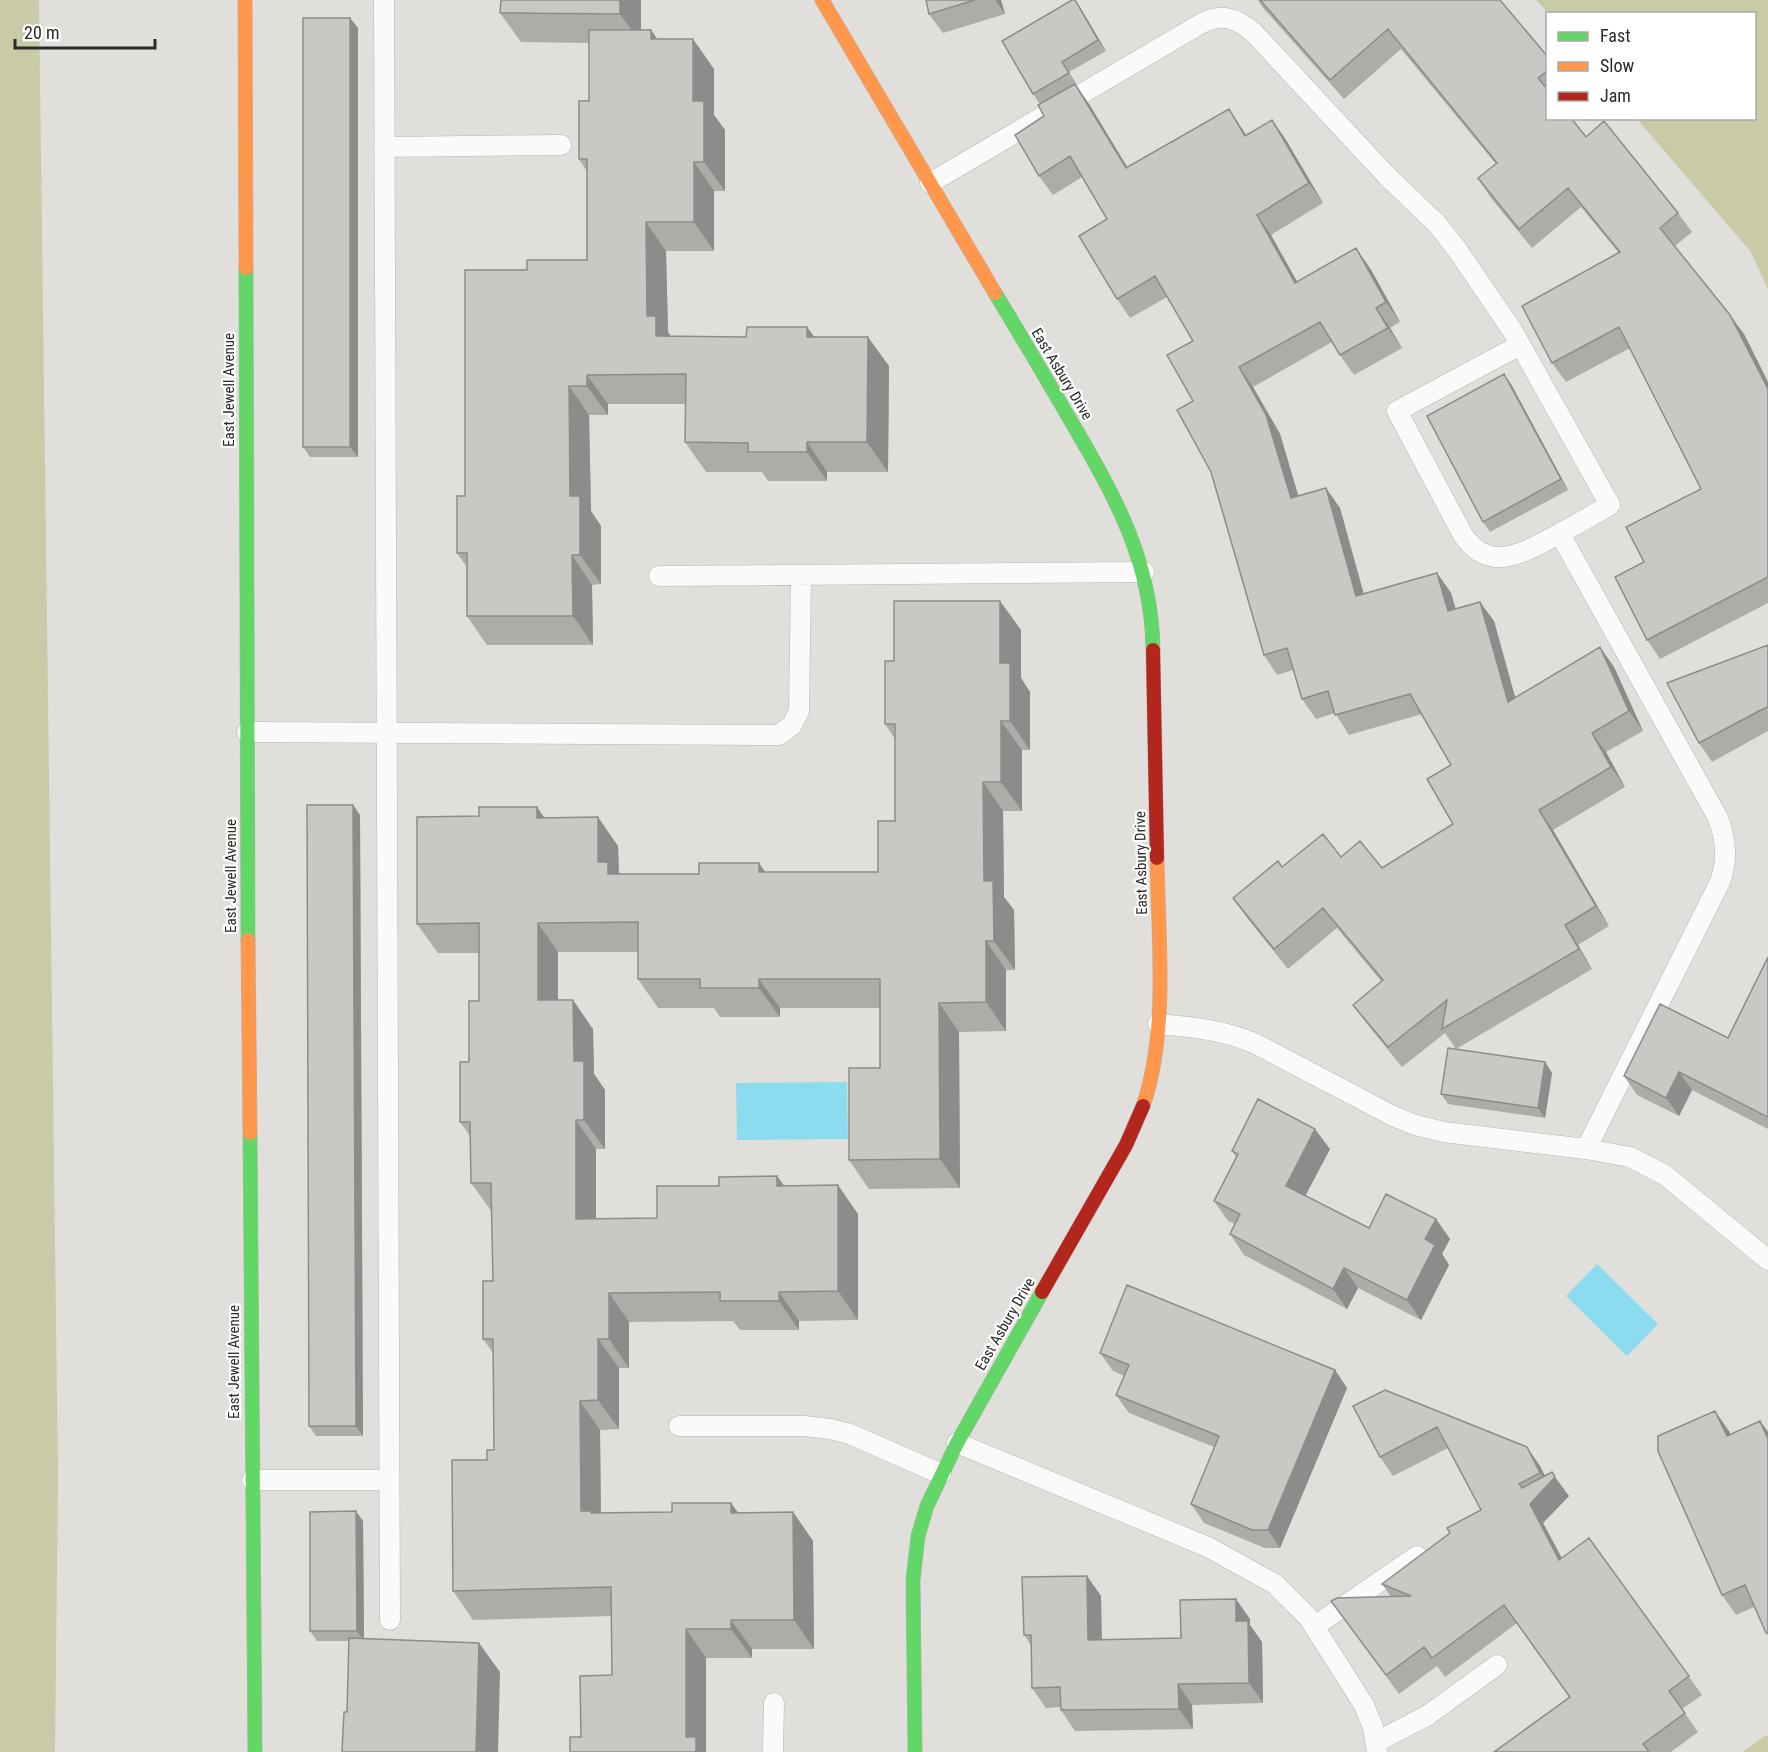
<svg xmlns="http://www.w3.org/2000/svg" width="1768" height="1752" font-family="'Roboto Condensed',sans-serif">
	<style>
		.green { fill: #c9caa6 }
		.water { fill: #8cdcf0 }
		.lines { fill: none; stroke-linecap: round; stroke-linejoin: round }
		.lane-casing { stroke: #b8b6b4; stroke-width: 21 }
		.fast-casing { stroke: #b8b6b4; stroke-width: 15 }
		.slow-casing { stroke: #b8b6b4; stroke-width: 15 }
		.jam-casing { stroke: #b8b6b4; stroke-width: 15 }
		.lane { stroke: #fafafa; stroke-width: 20 }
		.fast { stroke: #63d668; stroke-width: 14 }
		.slow { stroke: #ff974d; stroke-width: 14 }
		.jam { stroke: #b3261e; stroke-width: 14 }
		.wall { fill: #adaca9 }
		.shaded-wall { fill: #8d8c8a }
		.building { fill: #c9c8c5; stroke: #8d8c8a; stroke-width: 1.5 }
		.labels { text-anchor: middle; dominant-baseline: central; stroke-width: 4.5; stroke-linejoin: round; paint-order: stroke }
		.street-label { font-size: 15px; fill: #2b2a29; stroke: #fff }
	</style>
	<rect width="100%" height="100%" fill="#e1dfdc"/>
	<path class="green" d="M0 0H39L58 1476 55 1752H0Z
		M1536 0H1768V290L1751 252 1637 119 1754 118V14L1548 13Z
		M1768 1735V1752H1743L1765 1736Z"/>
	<path class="water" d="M847 1082 848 1139 737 1140 736 1083Z
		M1597 1264 1658 1324 1627 1356 1566 1296Z"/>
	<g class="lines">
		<g class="lane-casing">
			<path id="lane" d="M384 0 390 1620
				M384 147 561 145
				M930 183 1202 23C1222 13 1236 18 1253 32L1388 177 1437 224 1456 248 1512 330 1610 505C1591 516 1572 527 1553 537 1521 554 1488 573 1463 535L1397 411 1520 345
				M1560 534 1718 818C1726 840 1728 859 1720 882L1586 1149
				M659 576 1144 572
				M247 732 779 735 792 725 799 711 801 575
				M1158 1024C1193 1027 1224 1030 1256 1044L1393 1116 1415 1125 1444 1132 1586 1149 1630 1157 1665 1175 1768 1260
				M679 1426H804L830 1429 850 1434 941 1474
				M957 1443 1208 1547 1275 1584 1308 1617 1364 1705 1373 1727 1377 1752
				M252 1480H389
				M1315 1626 1417 1556
				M1376 1742 1428 1715 1497 1665
				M773 1752 774 1703"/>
		</g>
		<g class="fast-casing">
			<path id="fast" d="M246 268 248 940
				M995 293C1020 334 1044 375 1068 416 1113 493 1152 559 1153 650
				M250 1133 255 1752
				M915 1752 913 1580 918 1536 927 1506 957 1443 1042 1292"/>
		</g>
		<g class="slow-casing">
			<path id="slow" d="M245 0 246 268
				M822 0 995 293
				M248 940 250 1133
				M1143 1106C1169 1030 1158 938 1157 858"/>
		</g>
		<g class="jam-casing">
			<path id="jam" d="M1153 650 1157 858
				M1042 1292 1126 1145 1143 1106"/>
		</g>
		<use href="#lane" class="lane"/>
		<use href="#fast" class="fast"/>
		<use href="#slow" class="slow"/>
		<use href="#jam" class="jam"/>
	</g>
	<path class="wall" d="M501 0H641V30H651L657 39 714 69V115L725 130V191H714V251H666L668 332 670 336 746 337 807 327 814 337 889 366 888 472H827V481H768L762 472H706L685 442 686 404H608V415H589L591 511 601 526V584L592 585 593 645H487L467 616V567L457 553 465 496 527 270 587 260V171L579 159 589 101V43L521 42 500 13Z
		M926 0H1001L1005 14 943 33 929 14Z
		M1075 0 1081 9 1106 51 1069 72 1076 83 1075 84 1089 104 1127 167 1229 109 1247 136 1272 120 1286 140 1323 203 1271 235 1297 282 1370 268 1400 322 1390 328 1402 348 1354 375 1340 355 1332 342 1253 387 1280 434 1298 496 1340 508 1363 594 1437 573 1451 593 1455 608 1494 621 1515 698 1614 667 1643 731 1606 752 1625 787 1553 830 1609 926 1578 945 1592 969 1456 1049 1445 1033 1402 1067 1367 1024 1353 1005 1381 981 1337 928 1288 969 1247 918 1233 898 1282 867 1341 857 1382 868 1453 824 1451 765 1422 714 1349 735 1335 713 1316 719 1302 699 1293 670 1277 675 1264 655 1193 401V341L1167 297 1130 318 1117 299 1107 219 1082 177 1053 195 1039 176 1044 116 1040 104 1033 94Z
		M1258 0H1500L1548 57V118L1586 137 1678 213 1692 232 1675 246 1744 334 1768 382V603L1660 659 1647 640 1644 562 1701 489 1630 348 1566 382 1552 363 1618 252 1581 207 1532 248 1491 198 1478 178 1496 164 1401 49 1344 99 1263 8Z
		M350 18 358 28V457H310L303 447Z
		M1511 384 1568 490 1490 532 1483 522Z
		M1021 630V678L1030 692V750H1022V811H1003L1004 897 1014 910 1015 970H1006V1031L959 1032 960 1188 869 1189 849 1160 880 1068V1008H780V1017H720L714 1008H658L638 979V952H558V1000L593 1029 594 1074 605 1090V1149H596V1219L657 1218 719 1186 777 1176 784 1186 858 1214V1320L799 1321V1330H740L733 1321 629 1322V1368H619V1429L600 1430 601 1513 793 1512 813 1541 814 1649H752V1658H706V1752H570L581 1737 612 1675V1616L473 1620 453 1591 487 1460 494 1450 493 1353 483 1339 493 1281 492 1212 471 1183 470 1136 460 1122 479 1001V953H438L417 924 479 816 537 807 544 818 618 846 619 874H699L765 872H878L895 821V739L885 724 894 661Z
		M1768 645V731L1712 762 1699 743Z
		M353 805 360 815 363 1436H316L309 1426Z
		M1768 957V1129L1692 1090 1679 1116 1637 1095 1624 1076 1728 1038Z
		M1545 1062 1552 1073 1545 1118 1448 1104 1441 1094Z
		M1330 1149 1305 1196 1369 1228 1436 1219 1450 1239 1442 1254 1449 1265 1421 1320 1358 1288 1347 1309 1244 1255 1230 1234 1235 1224 1228 1221 1214 1201 1236 1157 1232 1151Z
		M1100 1353 1335 1370 1347 1388 1280 1548H1265L1204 1523 1191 1504 1214 1447 1129 1413 1116 1395 1124 1376 1113 1371Z
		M1385 1390 1540 1466 1545 1476 1569 1496 1543 1523 1562 1558 1589 1538 1702 1695 1682 1709 1698 1732 1671 1752H1494L1569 1697 1517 1623 1445 1677 1437 1666 1399 1694 1331 1601 1391 1597 1382 1584 1481 1510 1448 1448 1393 1476 1380 1457Z
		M1715 1411 1731 1435 1760 1421 1768 1432V1636L1754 1607 1736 1615 1722 1595Z
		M363 1521 364 1638 500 1672 347 1712 349 1641H317L310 1631Z
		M1087 1576 1101 1596 1102 1640 1181 1638 1250 1619V1625L1262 1642 1263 1703 1192 1705 1193 1729 1075 1731 1061 1710V1707L1046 1708 1032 1688 1031 1645 1024 1635Z"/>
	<path class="shaded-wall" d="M620 0H641V43L620 14Z
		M995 0H1001L1005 14Z
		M1075 0 1081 9 1106 51 1098 40Z
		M350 18 358 28V457L350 447Z
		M651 30 672 60 651 39Z
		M693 39 714 69V115L725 130V191L704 162 693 101Z
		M1075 84 1089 104 1140 188 1126 168Z
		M1229 109 1242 129 1259 156 1245 136Z
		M1272 120 1286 140 1323 203 1309 183Z
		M694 162 714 191V251L694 222Z
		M1257 215 1271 235 1309 303 1295 283Z
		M646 222 666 251 668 332 676 345 656 336 647 316Z
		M1356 248 1370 268 1400 322 1386 302Z
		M1376 308 1390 328 1402 348 1388 328Z
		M1730 315 1744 334 1768 382V389Z
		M807 327 828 356 807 337Z
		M868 337 889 366 888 472 867 442Z
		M1239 367 1253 387 1280 434 1305 518 1291 498Z
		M1504 374 1511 384 1568 490 1561 479Z
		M587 375 608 404V415L587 386Z
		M569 386 589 415 591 511 601 526V584L580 555 570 496Z
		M807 442 827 472V481L807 452Z
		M1326 488 1340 508 1370 616 1356 596Z
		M572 555 592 585 593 645 573 616Z
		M1437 573 1451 593 1462 630 1448 611Z
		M1000 601 1021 630V678L1030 692V750L1010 721 1000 663Z
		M1480 602 1494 621 1522 722 1508 702Z
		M1600 647 1614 667 1643 731 1629 711Z
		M1001 721 1022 750V811L1001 782Z
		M1592 733 1606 752 1625 787 1611 767Z
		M983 782 1003 811 1004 897 1014 910 1015 970 994 941 984 881Z
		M353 805 360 815 363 1436 356 1426Z
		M537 807 557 836 537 818Z
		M1539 810 1553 830 1609 926 1596 906Z
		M598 817 618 846 619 877 628 903 598 862Z
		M759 863 779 892 759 872Z
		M538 923 558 952V1029L538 1000Z
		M1565 925 1578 945 1592 969 1579 949Z
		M986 941 1006 970V1031L986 1002Z
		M759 979 780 1008V1017L759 988Z
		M573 1000 593 1029 594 1074 605 1090V1149L584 1120 574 1061Z
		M939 1003 959 1032 960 1188 940 1159Z
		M1545 1062 1552 1073 1545 1118 1538 1108Z
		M1679 1072 1692 1090 1679 1116 1666 1098Z
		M576 1120 596 1149V1248L576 1219Z
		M1315 1129 1330 1149 1300 1206 1286 1186Z
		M777 1176 798 1205 777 1186Z
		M838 1185 858 1214V1320L838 1291Z
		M1436 1219 1450 1239 1442 1254 1449 1265 1421 1320 1407 1300 1425 1239Z
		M1344 1268 1358 1288 1347 1309 1333 1289Z
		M779 1292 799 1321V1330L779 1301Z
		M609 1293 629 1322V1368L609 1339Z
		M598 1339 619 1368V1429L598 1400Z
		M1335 1370 1347 1388 1280 1548 1268 1530Z
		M580 1401 600 1430 601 1525 581 1511Z
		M1715 1411 1729 1431 1741 1456 1727 1436Z
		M1760 1421 1768 1432V1439Z
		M1527 1447 1540 1466 1549 1484 1555 1477 1569 1496 1543 1523 1573 1579 1559 1560 1519 1484 1532 1502 1548 1485 1540 1473Z
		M731 1503 752 1532 731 1513Z
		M356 1511 363 1521 364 1641 357 1631Z
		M793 1512 813 1541 814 1649 794 1620Z
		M1087 1576 1101 1596 1102 1660 1088 1640Z
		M1236 1599 1250 1619V1625L1262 1642 1263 1703 1249 1683 1236 1621Z
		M731 1620 752 1649V1658L731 1629Z
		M686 1629 706 1658V1752H696L686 1737Z
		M479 1643 500 1672 498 1752H476Z
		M1178 1684 1192 1705 1193 1729 1179 1709Z"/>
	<path class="building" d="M501 0H620V14L500 13Z
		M926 0H975L929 14Z
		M1072 0H1075L1098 40 1062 62 1069 73 1033 94 1002 41Z
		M1260 0H1500L1548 57V70L1538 78 1548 90V118H1571L1586 137 1604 121 1678 213 1660 228 1730 315 1768 389V577L1647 640 1615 577 1644 562 1626 527 1701 489 1619 327 1552 363 1522 306 1620 252 1568 188 1519 229 1478 178 1497 163 1388 29 1330 80Z
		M303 18H350V447H303Z
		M589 30H651V39H693V101H704V162H694V222H646L647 316H656V336L746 337 747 327H807V337H868L867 442H807V452H748V443L685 442 686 374 587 375V386H569L570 496H580V555H572L573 616H467V553H457V496H465V270H527V260H587V159H579V101H589Z
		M1075 84 1126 168 1229 109 1245 136 1272 120 1309 183 1257 215 1295 283 1356 248 1386 302 1376 308 1388 328 1340 355 1320 322 1239 367 1266 415 1291 498 1326 488 1356 596 1437 573 1448 611 1480 602 1508 702 1600 647 1629 711 1592 733 1611 767 1539 810 1596 906 1565 925 1579 949 1442 1029 1447 1000 1388 1047 1353 1005 1383 980 1323 908 1274 949 1233 898 1278 861 1282 867 1323 834 1341 857 1360 841 1382 868 1453 824 1427 779 1451 765 1410 694 1335 715 1328 691 1302 699 1287 648 1264 655 1211 472 1177 410 1193 401 1167 355 1193 341 1155 276 1117 299 1079 236 1107 219 1070 156 1039 176 1015 135 1044 116 1038 105Z
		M1504 374 1561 479 1483 522 1427 416Z
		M894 601H1000V663H1010V721H1001V782H983L984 881H993L994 941H986V1002L939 1003 940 1159 849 1160V1068H880V979H759V988H700V979H638V922L538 923V1000H573L574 1061H584V1120H576V1219L657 1218V1186H719V1177L777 1176V1186L838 1185V1291L779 1292V1301H720V1292L609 1293V1339H598V1400L580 1401 581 1511H591V1513L672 1512V1503H731V1513L793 1512 794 1620H731V1629H686V1737H696V1752H570V1737H581L580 1676 612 1675 611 1587 453 1591 452 1460H487V1450H494L493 1339H483V1281H493L491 1183H471L470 1122H460V1062H469V1001H479V923L417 924V817L479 816V807H537V818L598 817V862H608V874H699V863H759V872H878V821H895V724H885V661H894Z
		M1768 645V707L1759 711 1699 743 1667 683Z
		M307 805H353L356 1426H309Z
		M1768 957V1117L1679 1072 1666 1098 1624 1076 1660 1004 1728 1038Z
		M1448 1048 1545 1062 1538 1108 1441 1094Z
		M1258 1099 1315 1129 1286 1186 1369 1228 1386 1194 1436 1219 1425 1239 1435 1245 1407 1300 1344 1268 1333 1289 1230 1234 1240 1214 1214 1201 1238 1154 1232 1151Z
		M1127 1285 1335 1370 1268 1530H1252L1191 1504 1219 1436 1116 1395 1129 1365 1100 1353Z
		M1385 1390 1527 1447 1540 1473 1519 1484 1522 1488 1552 1472 1555 1477 1530 1504 1559 1560 1589 1538 1689 1676 1669 1691 1685 1713 1643 1744 1649 1752H1494L1570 1697 1504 1605 1432 1658 1424 1647 1386 1675 1331 1601 1337 1598 1411 1596 1382 1584 1450 1533 1447 1528 1481 1510 1437 1427 1380 1457 1353 1406Z
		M1715 1411 1727 1436 1760 1421 1768 1439V1632L1766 1633 1745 1585 1722 1595 1658 1451V1436Z
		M356 1511 357 1631H310V1512Z
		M1087 1576 1088 1640 1181 1638 1180 1600 1236 1599V1621H1248L1249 1683 1178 1684 1179 1709 1061 1710 1060 1687 1032 1688 1031 1635H1024L1022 1577Z
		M349 1638 479 1643 476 1752H342L344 1712H347Z"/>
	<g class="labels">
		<g class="street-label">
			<text transform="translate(1062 374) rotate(59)">East Asbury Drive</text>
			<text transform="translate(229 390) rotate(-90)">East Jewell Avenue</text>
			<text transform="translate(1141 863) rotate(-91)">East Asbury Drive</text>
			<text transform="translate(231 876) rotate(-90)">East Jewell Avenue</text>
			<text transform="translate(1005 1324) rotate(-60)">East Asbury Drive</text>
			<text transform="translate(234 1362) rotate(-90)">East Jewell Avenue</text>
		</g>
	</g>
	<rect x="1546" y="12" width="210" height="108" fill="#ffffff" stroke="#aaaaa9" stroke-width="1.5"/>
	<rect x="1558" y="32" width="30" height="9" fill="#63d668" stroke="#aaaaa9" stroke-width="1.5"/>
	<text x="1600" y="42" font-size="18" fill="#2b2a29">Fast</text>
	<rect x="1558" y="62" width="30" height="9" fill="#ff974d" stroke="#aaaaa9" stroke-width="1.5"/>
	<text x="1600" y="72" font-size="18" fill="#2b2a29">Slow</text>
	<rect x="1558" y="92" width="30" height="9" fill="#b3261e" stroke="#aaaaa9" stroke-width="1.5"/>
	<text x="1600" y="102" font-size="18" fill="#2b2a29">Jam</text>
	<path d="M15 39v9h140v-9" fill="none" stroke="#2b2a29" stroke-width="3"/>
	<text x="24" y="39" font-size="18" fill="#2b2a29" stroke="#ffffff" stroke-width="4.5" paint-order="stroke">20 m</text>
</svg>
